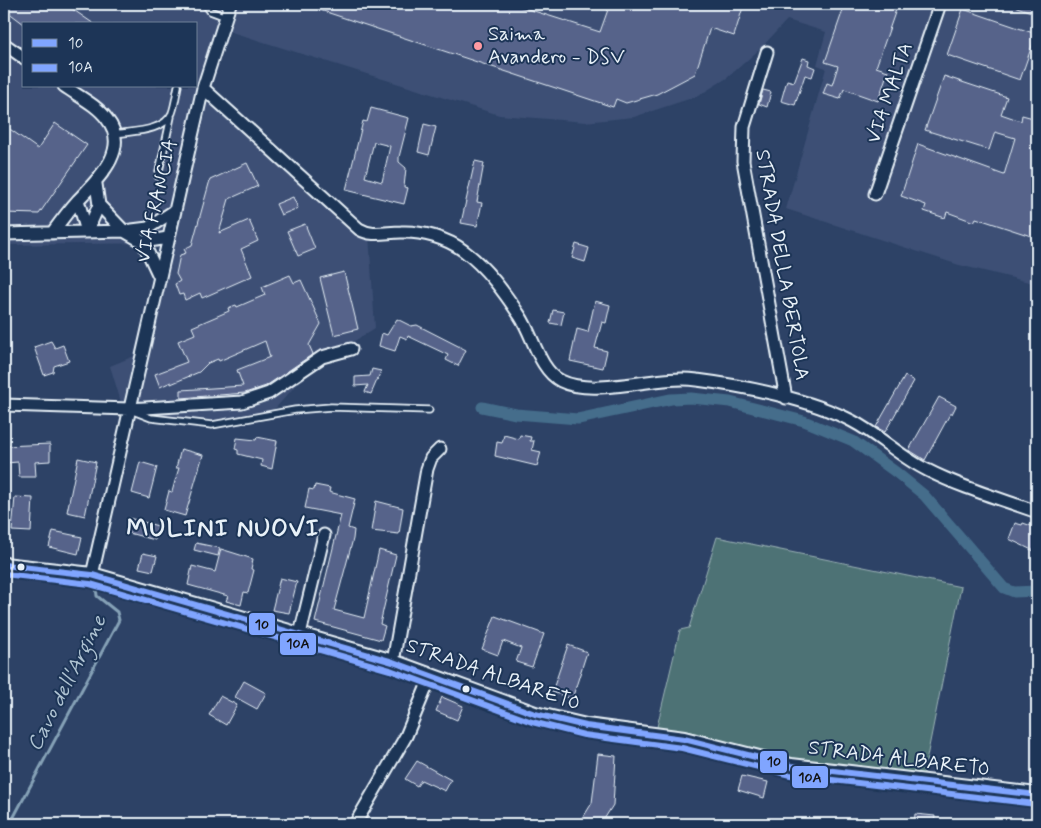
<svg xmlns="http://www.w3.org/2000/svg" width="1041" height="828" font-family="Mynerve,sans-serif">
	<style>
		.built { fill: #3c4f74; fill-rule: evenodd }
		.green { fill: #4e7274; stroke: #9bb2b6 }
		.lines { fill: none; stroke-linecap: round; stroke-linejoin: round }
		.stream { stroke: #86a2b7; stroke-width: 3 }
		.canal { stroke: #446d8b; stroke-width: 11 }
		.building { fill: #56638a; stroke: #e8f1f8; fill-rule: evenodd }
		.service-casing { stroke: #e8f1f8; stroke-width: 9 }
		.minor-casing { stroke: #e8f1f8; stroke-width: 15 }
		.tertiary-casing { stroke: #e8f1f8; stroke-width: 18 }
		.service { stroke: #1d3557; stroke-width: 5.5 }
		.minor { stroke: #1d3557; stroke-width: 11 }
		.tertiary { stroke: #1d3557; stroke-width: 14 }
		.bus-1-casing { stroke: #1d3557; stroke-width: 10 }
		.bus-2-casing { stroke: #1d3557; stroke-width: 10 }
		.bus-1 { stroke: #80a5ff; stroke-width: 6 }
		.bus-2 { stroke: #80a5ff; stroke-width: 6 }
		.poi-dot { fill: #ff9aa2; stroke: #1d3557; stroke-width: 2 }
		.bus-dot { fill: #e8f1f8; stroke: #1d3557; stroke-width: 2 }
		.labels { text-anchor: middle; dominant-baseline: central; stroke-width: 4; stroke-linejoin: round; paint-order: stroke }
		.poi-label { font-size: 20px; fill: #e8f1f8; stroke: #1d3557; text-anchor: start }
		.street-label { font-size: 20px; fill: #e8f1f8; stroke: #1d3557 }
		.water-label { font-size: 21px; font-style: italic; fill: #afc3d2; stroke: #1d3557 }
		.district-label { font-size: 25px; font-weight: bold; letter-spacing: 1px; fill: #e8f1f8; stroke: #1d3557 }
		.line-badge { stroke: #1d3557; stroke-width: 2 }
		.pale-badge-label { font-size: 14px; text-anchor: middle; font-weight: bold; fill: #111 }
	</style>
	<rect width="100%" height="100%" fill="#2d4266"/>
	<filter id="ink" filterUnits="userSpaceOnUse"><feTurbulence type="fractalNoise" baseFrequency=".02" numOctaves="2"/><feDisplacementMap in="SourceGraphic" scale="10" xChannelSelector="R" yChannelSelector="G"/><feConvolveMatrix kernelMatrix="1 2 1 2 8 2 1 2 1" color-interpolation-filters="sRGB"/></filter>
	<g filter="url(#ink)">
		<path class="built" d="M4 4H1037V284L959 265 786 209 826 68 817 65 826 32 787 20 761 48 727 78 698 96 634 117 585 122 499 115 228 31 209 86 369 234 375 328 342 349 296 385 274 410 222 421H199L124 412 110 366 134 356 160 243 4 245ZM24 24H196V86H24Z"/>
		<path class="green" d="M717 537 961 587 923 777 788 760 656 731 680 630 689 628Z"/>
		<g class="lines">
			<path class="stream" d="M10 824 119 620 117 612 97 596 96 587"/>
			<path class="canal" d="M482 407 516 414 578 419 671 399 691 398 730 402 804 421 853 441 897 473 924 495 1004 588 1014 592 1037 591"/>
		</g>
		<path class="building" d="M4 4H65L94 24H24L4 9Z
			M302 4H512L600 32 610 4H744L734 36 710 28 695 74 657 94 626 103 616 99 613 107Z
			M845 4H898L876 67 888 71 878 101 844 89 840 99 823 94 827 83 832 85 838 66 825 62Z
			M1011 4H1037V14L1011 5Z
			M963 9 1036 34 1020 80 947 55Z
			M803 58 809 60 808 65 815 68 812 77 805 75 795 105 781 101 787 80 794 82Z
			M944 76 1007 97 1001 114 1021 121 1022 115 1037 119V238L976 218 974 222 947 212 945 218 924 211 926 205 901 196 918 144 1004 175 1015 138 995 132 989 150 925 130Z
			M763 90 771 92 767 107 759 104Z
			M371 108 409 118 399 157V162L406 168 404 187 408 188 404 204 346 190 363 121 367 122ZM374 142 390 146 382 182 365 177Z
			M55 123 87 145 39 214 4 213V125L38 149Z
			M424 124 436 127 429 155 418 152Z
			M475 161 484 163 477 202 482 203 477 226 461 223Z
			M247 163 258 186 229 199 219 233 249 220 258 241 241 249 252 276 202 298 200 293 185 300 183 294 179 295 175 284 180 281 176 274 180 255 186 253 184 249 192 245 210 180Z
			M293 197 298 208 281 215 276 204Z
			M305 224 315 249 298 256 287 231Z
			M576 244 589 248 585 262 572 258Z
			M344 272 358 329 334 335 320 278Z
			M290 275 294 283 301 280 321 324 309 345 313 354 266 386 245 393 181 398V390L243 386 237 370 270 357 265 341 219 361 218 359 208 363 199 372 171 384V382L160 387 155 374 187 362 178 341 195 334 192 327 229 311 228 308 236 305 237 307 265 295 262 287Z
			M595 301 610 305 606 323 602 322 595 348 607 351 603 368 570 361 577 329 588 332Z
			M553 310 564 312 561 325 550 323Z
			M397 319 411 326 417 325 466 350 458 366 446 360 448 355 408 336 407 339 400 336 395 351 379 346 382 333 387 335Z
			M51 341 55 348 63 345 69 361 54 366 53 372 44 375 34 347Z
			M372 369 381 371 371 394 365 392 368 385 355 386V377L370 376Z
			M905 376 914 381 885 432 876 427Z
			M939 397 956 406 952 414H950L925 460 909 450Z
			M504 435 519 439 520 435 531 437 530 441H534L532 450 541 452 537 466 495 456 497 442 502 443Z
			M257 437 277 441 272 469 261 466 262 460 238 454V450L235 449 237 438 256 440Z
			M50 444V461L35 462 36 477H19L18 462 6 463 5 446Z
			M181 449 203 455 185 516 164 510 169 491 172 492 175 481 179 468H176Z
			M78 458 96 462 85 516 67 512Z
			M140 462 157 467 149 498 132 493Z
			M315 485 330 488 329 492 355 499 348 528 354 530 353 539 334 610 364 618 379 550 396 555 380 624 385 626 381 640 315 622 341 515 305 508 309 489 314 490Z
			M15 497 33 498 31 532 12 531Z
			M376 501 403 508 399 534 371 531Z
			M129 518 158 526 155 540 125 532Z
			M1015 523 1022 525 1023 523 1037 528V550L1034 549V551L1009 539Z
			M53 531 82 537 78 554 49 547Z
			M196 543 220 548 218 556 194 550Z
			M221 549 253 559 251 569 254 570 248 593 244 592 241 605 226 601 228 596 188 585 192 566 215 572Z
			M143 553 157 556 153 571 139 568Z
			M280 578 297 582 289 613 272 610Z
			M495 616 544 634 532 667 516 662 521 648 503 641 498 655 482 649Z
			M568 645 587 652 572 699 552 692Z
			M244 681 266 693 257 709 235 697Z
			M220 696 237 705 226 725 209 715Z
			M442 697 463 706 457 720 436 711Z
			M598 754 616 756 613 805 601 824H579L592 803Z
			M417 761 451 780 445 791 421 780 417 786 405 779Z
			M742 776 768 782 764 798 738 790Z
			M915 814 935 816 934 824H914Z"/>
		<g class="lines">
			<g class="service-casing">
				<path id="service" d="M205 4 210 11 226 17
					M115 134C132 131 164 132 172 113 175 105 176 95 178 86
					M158 176 171 117
					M133 411 151 418 212 425 295 410 331 407 429 410"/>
			</g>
			<g class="minor-casing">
				<path id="minor" d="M4 44 24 58
					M767 52 744 127 743 161 786 398
					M203 88 359 229C372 237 386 232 401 232 421 231 447 238 464 251 486 267 504 292 520 316 533 335 539 370 561 381 595 398 658 374 697 380 744 386 810 399 852 421 879 435 900 457 927 470 962 488 1001 499 1037 512
					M96 184 99 205 124 231 143 242 159 276
					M875 194 940 4
					M78 200 87 232
					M87 232 99 205
					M52 233C60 222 69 210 78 200 98 179 131 149 107 119 97 105 78 96 64 86
					M4 234 124 231 148 228 174 211
					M143 242 168 238
					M4 405 129 409 242 402 269 393 322 357 351 349
					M92 575 203 88 230 4
					M300 634 324 535
					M393 662 427 469 431 458 440 449
					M355 824 406 736 431 676"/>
			</g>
			<g class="tertiary-casing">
				<path id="tertiary" d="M4 565 92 575 393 662 535 714 586 726 684 739 791 766 1037 795"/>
			</g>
			<use href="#service" class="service"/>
			<use href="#minor" class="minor"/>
			<use href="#tertiary" class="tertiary"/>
			<g class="bus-1-casing">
				<path id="bus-1" d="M4 565 92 575 393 662 535 714 586 726 684 739 791 766 1037 795"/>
			</g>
			<g class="bus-2-casing">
				<path id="bus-2" d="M4 574 90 584 390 670 532 722 584 735 682 748 790 775 1036 804"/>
			</g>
			<use href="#bus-1" class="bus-1"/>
			<use href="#bus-2" class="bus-2"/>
		</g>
	</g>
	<circle class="poi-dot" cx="478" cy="46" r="5"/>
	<g class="bus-dot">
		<circle cx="21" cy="567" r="4.5"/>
		<circle cx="466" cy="689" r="4.5"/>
	</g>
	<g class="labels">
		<g class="poi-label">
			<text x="488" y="34">Saima<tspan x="488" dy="23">Avandero - DSV</tspan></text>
		</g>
		<g class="street-label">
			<text transform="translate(890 93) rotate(-71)">VIA MALTA</text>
			<text transform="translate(157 201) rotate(-77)">VIA FRANCIA</text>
			<text transform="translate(782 265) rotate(80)">STRADA DELLA BERTOLA</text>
			<text transform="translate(493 675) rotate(19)">STRADA ALBARETO</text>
			<text transform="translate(899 759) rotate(7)">STRADA ALBARETO</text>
		</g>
		<g class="water-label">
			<text transform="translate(67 683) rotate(-63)">Cavo dell'Argine</text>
		</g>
		<g class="district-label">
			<text x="223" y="529">MULINI NUOVI</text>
		</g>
	</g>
	<g class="line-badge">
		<rect x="248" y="612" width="28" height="24" rx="5" fill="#80a5ff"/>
		<rect x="279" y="632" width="38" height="24" rx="5" fill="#80a5ff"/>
		<rect x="759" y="750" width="29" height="24" rx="5" fill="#80a5ff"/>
		<rect x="791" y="765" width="38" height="24" rx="5" fill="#80a5ff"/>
	</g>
	<g class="pale-badge-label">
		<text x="262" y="629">10</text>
		<text x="298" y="648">10A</text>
		<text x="774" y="766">10</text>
		<text x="810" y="782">10A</text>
	</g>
	<rect width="1041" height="828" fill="none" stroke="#1d3557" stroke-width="20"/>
	<rect x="10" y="10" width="1021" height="808" fill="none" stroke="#e8f1f8" stroke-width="2" filter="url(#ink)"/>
	<rect x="22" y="22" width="175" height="65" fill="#1d3557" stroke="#6e8097"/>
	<rect x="32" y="39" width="25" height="8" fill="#80a5ff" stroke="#6e8097"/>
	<text x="68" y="48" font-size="15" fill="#e8f1f8">10</text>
	<rect x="32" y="64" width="25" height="8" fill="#80a5ff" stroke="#6e8097"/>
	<text x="68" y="72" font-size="15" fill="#e8f1f8">10A</text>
</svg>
